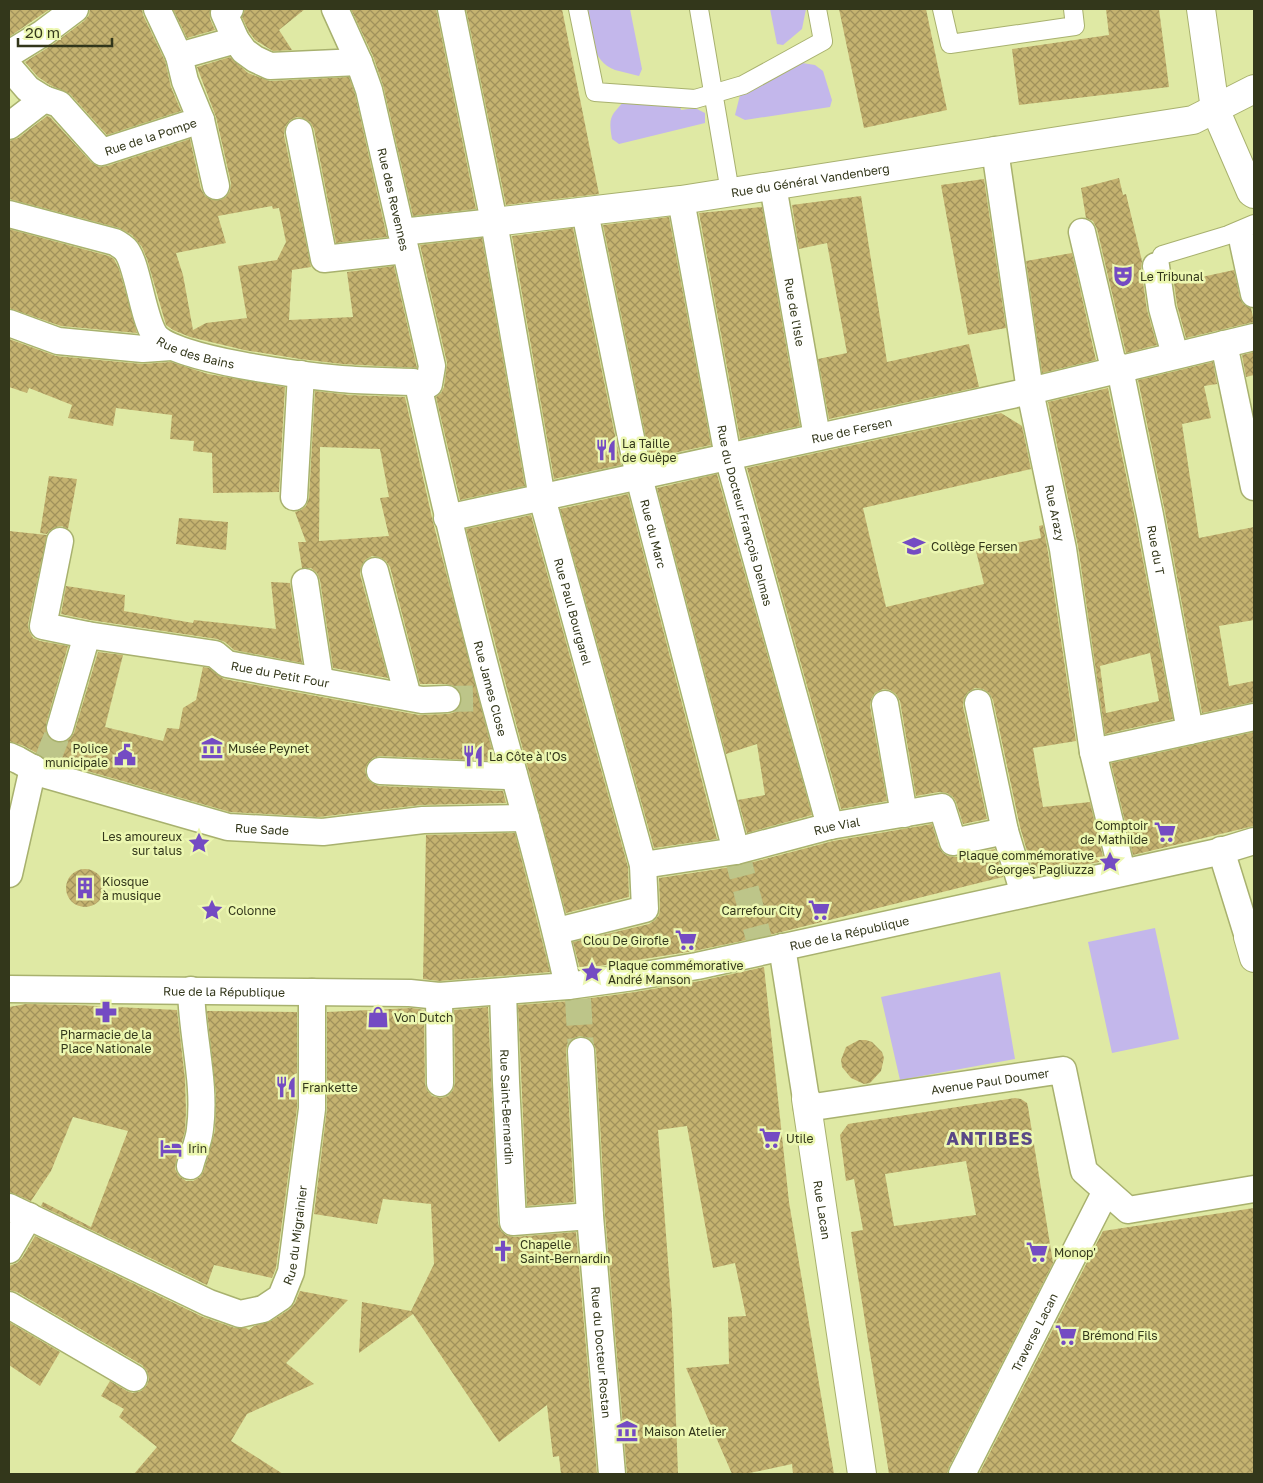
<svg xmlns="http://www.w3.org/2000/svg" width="1263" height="1483" font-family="'Golos Text',sans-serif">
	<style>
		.green { fill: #c3b7eb }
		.building { fill: url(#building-cross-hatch); fill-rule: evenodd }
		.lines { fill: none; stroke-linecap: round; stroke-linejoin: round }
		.pedestrian-tunnel { stroke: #bdc589; stroke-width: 26; stroke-dasharray: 26 13; stroke-linecap: butt }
		.service-casing { stroke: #a8b16e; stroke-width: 20 }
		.pedestrian-casing { stroke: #a8b16e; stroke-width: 29 }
		.minor-casing { stroke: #a8b16e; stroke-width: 30 }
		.service { stroke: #fff; stroke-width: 18 }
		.pedestrian { stroke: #fff; stroke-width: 26 }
		.minor { stroke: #fff; stroke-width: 28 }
		.labels { text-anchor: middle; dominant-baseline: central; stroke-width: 5; stroke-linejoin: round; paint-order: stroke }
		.street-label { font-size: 12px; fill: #33371b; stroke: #ecf7b1 }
		.poi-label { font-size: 12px; fill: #33371b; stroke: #ecf7b1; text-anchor: start }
		.district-label { font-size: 18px; font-weight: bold; letter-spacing: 1px; fill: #594886; stroke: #ecf7b1 }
	</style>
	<defs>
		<pattern id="building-cross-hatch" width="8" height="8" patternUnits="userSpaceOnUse" patternTransform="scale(1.25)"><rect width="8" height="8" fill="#c5b370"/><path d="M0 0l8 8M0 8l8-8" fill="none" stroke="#a1925b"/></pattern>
	</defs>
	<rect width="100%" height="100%" fill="#dfe9a4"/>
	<path class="green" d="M585 9H630L642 69 639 76C631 74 623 72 615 70 591 61 589 31 585 9Z
		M770 9H806L802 29 783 45 777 44Z
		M796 62 815 65 823 71 832 100 830 107 745 120 735 115 740 95 767 77Z
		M625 100 680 105 681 110 695 108 705 113V123L619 144 612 139C608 116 611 116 625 100Z
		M1155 928 1179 1039 1112 1053 1088 942Z
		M1000 972 1015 1059 900 1080 881 997Z"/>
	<path class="building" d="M9 9H50L9 37Z
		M90 9H142L143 15 165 61 171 87 181 111 107 135 70 94 50 85 38 77 25 62 52 45 84 21 89 15Z
		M173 9H210V19L215 30 187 38Z
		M245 9H305L279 30 292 50 273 51 255 40 249 32 242 17Z
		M351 9H436L476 209 413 216 383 85 373 56Z
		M466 9H562L599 194 506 205Z
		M839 9H926L947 110 864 128Z
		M1106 9H1159L1169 87 1019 105 1012 49 1109 35Z
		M230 57 248 73 270 81 349 77 355 94 387 237 336 243 314 129 310 122 303 118 297 117 290 120 285 127 284 135 311 267 292 270 289 320 353 317 347 272 394 266 417 368 342 364 300 359 244 350 190 337 173 330 166 325 147 259 142 247 132 235 119 228 9 199V141L18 138 47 116 50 117 91 162 99 167 107 166 190 139 201 189 205 196 212 200H220L226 197 230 191 231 183 216 117 197 67ZM272 206 273 209 279 208 286 242 277 260 238 266 247 318 206 323 193 330 183 275 176 253 226 243 218 216Z
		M1119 178 1123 195 1126 194 1142 261 1141 268 1147 310 1157 345 1126 353 1097 229 1093 221 1086 218 1081 188Z
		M984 179 1006 328 968 335 941 185Z
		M861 196 887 362 969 344 979 387 829 419 818 359 847 353 827 243 799 249 792 205Z
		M762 207 800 426 740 439 699 213Z
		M669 217 711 445 650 458 603 225Z
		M573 228 621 465 554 479 512 236Z
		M9 229 109 256 114 259 119 269 137 333 61 326 9 308Z
		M482 238 525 486 460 500 436 397 441 393 444 387 447 363 420 245Z
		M1072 253 1096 360 1042 373 1026 261Z
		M1234 270 1240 298 1243 304 1251 308 1254 322 1186 338 1177 305 1174 283Z
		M9 339 56 356 142 364 171 362 208 374 285 387 279 492 213 493 212 453 193 451 194 441 170 439 172 415 116 408 113 426 68 418 72 405 29 388 27 393 9 387Z
		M1254 352V375L1246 377 1242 355Z
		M1213 362 1217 384 1204 386 1211 418 1182 424 1199 538 1254 527V620L1219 626 1229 686 1254 681V702L1202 713 1165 512 1138 380Z
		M1108 388 1135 518 1173 719 1105 734 1078 546 1048 402ZM1150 653 1159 701 1106 713 1100 666Z
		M315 391 349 395 405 397 433 522 495 761 380 756 373 758 368 763 365 770 367 778 372 783 379 786 503 791 506 803 421 805 319 817 230 812 49 760 24 746 9 741V531L47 535 28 624 29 631 33 638 40 641 68 646 46 724V732L49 738 55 742H64L70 739 74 733 98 652 123 655 105 727 163 741 167 728 179 729 183 708 196 700 203 667 209 668 224 679 419 715 448 714 455 712 460 706 462 698 460 691 454 686 446 684H420L390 567 386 561 379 557 372 556 365 560 361 567 360 574 388 678 333 668 320 580 317 573 311 568H302L298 542H306L295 512 301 510 306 506 309 498ZM320 447 380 449 389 497 380 498 389 536 319 541Z
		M1001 413 1022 426 1031 469 863 508 886 607 984 584 976 551 1041 538 1039 526 1043 525 1048 552 1076 741 1033 748 1043 807 1090 802 1104 861 1034 875 1020 827 993 700 989 693 983 689 975 688 968 692 964 698 963 706 987 819 963 824 956 802 953 797 947 793 939 792 916 796 900 701 896 694 890 690 883 689 875 693 871 699 870 706 887 801 841 809 747 468Z
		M717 474 812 815 747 833 738 800 765 795 757 744 726 754 657 488Z
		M49 476 77 479 68 529 62 526 56 527 49 531 47 534 40 533Z
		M628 494 717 839 654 848 560 509Z
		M531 515 628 867 629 897 566 913 498 655 466 529Z
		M179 518 228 522 226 550 176 544Z
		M271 582 290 583 302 663 234 650 225 642 217 639 90 620 61 614 66 586 125 595 124 611 193 623 194 620 276 629Z
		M1254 732V826L1133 855 1111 763Z
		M932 824 939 847 943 853 948 856 956 857 995 849 1003 877 761 937 694 951 580 969 573 942 649 924 655 920 659 915 660 908 659 878 738 866 833 841Z
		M515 833 550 972 439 981 423 979 426 835Z
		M66 888a19 19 0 1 1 38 0a19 19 0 1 1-38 0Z
		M764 967 789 1202 834 1474H793L792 1464 745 1474H732L686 1368 729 1364 728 1317 746 1316 735 1263 713 1268 687 1126 658 1130 672 1313 678 1474H627L605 1215 596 1050 593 1042 588 1038 580 1036 572 1039 567 1045 566 1051 574 1202 527 1206 518 1005 570 1001 635 992 700 981Z
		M26 1004 77 1005 177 1010 185 1079 186 1111 185 1131 176 1162 175 1169 179 1176 186 1181H193L200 1177 204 1170 215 1131 216 1094 207 1011 297 1012V1108L276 1268 272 1278 214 1265 207 1285 41 1206 43 1202 91 1227 128 1131 73 1117 51 1171 31 1201 9 1192V1007Z
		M488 1007 498 1223 501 1231 506 1235 514 1237 576 1232 597 1474H561L559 1456 553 1457 547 1405 499 1442 413 1314 359 1353 362 1302 411 1311 434 1264 431 1204 383 1199 377 1224 314 1214 327 1109V1012L412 1008 424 1010 425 1084 427 1090 432 1096 441 1098 448 1096 453 1090 455 1083 454 1010Z
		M859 1040H866L872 1042 882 1052 884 1058 881 1071 870 1083 864 1084 851 1078 842 1067 841 1060 846 1047Z
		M1015 1098 1021 1099 1027 1103 1028 1107 1053 1263 949 1467 947 1474H889L851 1232 863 1230 854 1179 846 1181 840 1135 848 1124ZM966 1161 976 1215 894 1226 885 1174Z
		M1254 1208V1474H979L1103 1231Z
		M35 1236 203 1317 235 1328H246L249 1330 254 1326 271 1321 290 1309 295 1303 300 1291 348 1300 286 1363 314 1384 247 1414 231 1441 283 1474H134L157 1447 119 1417 124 1409 101 1396 110 1381 127 1391 133 1393 141 1391 147 1385 149 1379 147 1371 142 1365 17 1292 9 1290V1266L17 1263 22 1258Z
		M9 1322 60 1352 40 1386 9 1365Z"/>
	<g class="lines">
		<path class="pedestrian-tunnel" d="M447 699 493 698
			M47 761 60 728
			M736 851 762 951
			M578 999 581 1051"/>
		<g class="service-casing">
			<path id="service" d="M578 9 595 92 695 99 743 85 823 41 817 9
				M699 9 730 192
				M942 9 950 44 1075 26 1073 9
				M1162 255 1228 235 1254 224"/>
		</g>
		<g class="pedestrian-casing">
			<g id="pedestrian">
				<path d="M157 9 179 56 236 40"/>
				<path d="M230 9 224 13 236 40 244 51 255 59 270 66 359 62"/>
				<path id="s1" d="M335 9 359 62 369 90 432 366 429 384 419 389"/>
				<path id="s2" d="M451 9 494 222 542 498 643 865 645 909 557 931"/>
				<path d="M9 54 43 33 75 9"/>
				<path id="s3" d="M9 67 28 89 44 99 59 104 102 152 201 120 185 81 179 56"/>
				<path d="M201 120 216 186"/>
				<path d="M9 126 44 99"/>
				<path d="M299 132 324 259 405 250"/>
				<path id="s4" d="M995 150 1030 391 1063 549 1093 752 1122 872"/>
				<path id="s5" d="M773 186 817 437"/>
				<path id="s6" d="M681 200 728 457 830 826"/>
				<path id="s7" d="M585 212 639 477 736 851"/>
				<path id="s8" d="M9 214 115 242C118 244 122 246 125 249 137 261 142 314 154 334 170 360 308 376 341 379 365 381 389 381 413 382L419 389C442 493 466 595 493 697 519 794 547 889 568 986"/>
				<path d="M401 232 494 222"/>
				<path id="s9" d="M1082 232 1112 360 1120 369 1150 515 1190 731"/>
				<path d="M1243 243 1254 294"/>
				<path d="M1156 266 1162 308 1175 355"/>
				<path d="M9 323 58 341 143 349 171 347"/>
				<path d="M1224 344 1254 487"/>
				<path d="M294 497 301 374"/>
				<path id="s10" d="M447 518 1030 391 1254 337"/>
				<path d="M60 541 43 626 87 635"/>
				<path d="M375 571 408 697"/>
				<path d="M305 582 320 681"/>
				<path d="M978 703 1005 831 1024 894"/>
				<path d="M885 704 904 814"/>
				<path id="s11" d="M60 728 87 635 215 654 227 664 422 700 447 699"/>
				<path d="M1093 752 1254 717"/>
				<path id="s12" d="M9 756 18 760 43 774 228 827 323 832 423 820 526 818"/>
				<path d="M380 771 506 776 514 775"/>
				<path d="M1221 850 1248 937"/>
				<path id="s13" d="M643 865 736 851 830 826 942 807 953 842 1005 831"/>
				<path d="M9 874 33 768"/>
				<path d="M782 947 806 1099"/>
				<path id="s14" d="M9 989 410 993 439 996 568 986 633 977 697 966 1218 852 1254 841"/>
				<path id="s15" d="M503 992 506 1082 513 1222 590 1216"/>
				<path d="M439 996 440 1083"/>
				<path id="s16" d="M581 1051 590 1216 612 1474"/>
				<path id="s17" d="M807 1108 1063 1070 1084 1171 1128 1210 1254 1189"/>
				<path d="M190 1166C193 1154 199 1141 200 1129 206 1083 192 1037 191 990"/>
				<path id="s18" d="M9 1207 209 1303 240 1314 263 1309 281 1297 291 1272 312 1109V992"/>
				<path d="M9 1250 29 1216"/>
				<path d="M9 1305 134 1378"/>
				<path id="s19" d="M962 1474 1106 1191"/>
			</g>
		</g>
		<g class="minor-casing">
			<g id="minor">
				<path d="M1201 9 1215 109 1251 192 1254 194"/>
				<path id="s20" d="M494 222 681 200 1193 120 1254 89"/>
				<path d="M1254 936 1248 937 1254 958"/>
				<path id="s21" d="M806 1099 862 1474"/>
			</g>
		</g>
		<use href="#service" class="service"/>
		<use href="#pedestrian" class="pedestrian"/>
		<use href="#minor" class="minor"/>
	</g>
	<defs>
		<g id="theatre-bare" transform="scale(1.725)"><path d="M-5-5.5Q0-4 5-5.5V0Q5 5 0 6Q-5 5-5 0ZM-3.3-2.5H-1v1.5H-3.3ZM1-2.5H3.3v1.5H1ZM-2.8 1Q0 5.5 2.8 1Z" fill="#744bc3" stroke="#ecf7b1" stroke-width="2.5" paint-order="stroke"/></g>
		<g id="restaurant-bare" transform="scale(1.725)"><path d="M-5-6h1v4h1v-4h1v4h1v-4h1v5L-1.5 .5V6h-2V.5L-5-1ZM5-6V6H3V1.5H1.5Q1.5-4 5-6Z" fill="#744bc3" stroke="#ecf7b1" stroke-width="2.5" paint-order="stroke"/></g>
		<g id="school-bare" transform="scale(1.725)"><path d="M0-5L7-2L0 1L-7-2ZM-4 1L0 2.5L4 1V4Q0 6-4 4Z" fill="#744bc3" stroke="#ecf7b1" stroke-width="2.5" paint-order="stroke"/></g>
		<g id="museum-bare" transform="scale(1.725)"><path d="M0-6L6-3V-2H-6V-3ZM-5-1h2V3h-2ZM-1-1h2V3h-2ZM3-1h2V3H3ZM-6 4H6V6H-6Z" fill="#744bc3" stroke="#ecf7b1" stroke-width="2.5" paint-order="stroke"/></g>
		<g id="civic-bare" transform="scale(1.725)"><path d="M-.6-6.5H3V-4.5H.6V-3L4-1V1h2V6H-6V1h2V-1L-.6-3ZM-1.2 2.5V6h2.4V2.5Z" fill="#744bc3" stroke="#ecf7b1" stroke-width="2.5" paint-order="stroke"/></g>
		<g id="supermarket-bare" transform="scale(1.725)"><path d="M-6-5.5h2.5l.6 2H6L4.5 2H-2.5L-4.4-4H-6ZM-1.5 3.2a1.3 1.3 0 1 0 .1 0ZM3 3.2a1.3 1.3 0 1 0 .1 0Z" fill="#744bc3" stroke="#ecf7b1" stroke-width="2.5" paint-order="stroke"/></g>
		<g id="sight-bare" transform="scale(1.725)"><path d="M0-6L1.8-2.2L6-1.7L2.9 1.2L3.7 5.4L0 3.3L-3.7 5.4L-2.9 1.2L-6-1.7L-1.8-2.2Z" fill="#744bc3" stroke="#ecf7b1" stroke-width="2.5" paint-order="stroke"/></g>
		<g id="building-bare" transform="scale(1.725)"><path d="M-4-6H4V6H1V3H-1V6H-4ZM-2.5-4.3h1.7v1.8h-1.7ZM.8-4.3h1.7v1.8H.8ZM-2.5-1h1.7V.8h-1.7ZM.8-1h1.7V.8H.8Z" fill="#744bc3" stroke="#ecf7b1" stroke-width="2.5" paint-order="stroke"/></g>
		<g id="pharmacy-bare" transform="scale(1.725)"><path d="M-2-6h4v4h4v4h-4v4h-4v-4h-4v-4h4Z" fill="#744bc3" stroke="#ecf7b1" stroke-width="2.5" paint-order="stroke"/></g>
		<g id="shop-bare" transform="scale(1.725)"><path d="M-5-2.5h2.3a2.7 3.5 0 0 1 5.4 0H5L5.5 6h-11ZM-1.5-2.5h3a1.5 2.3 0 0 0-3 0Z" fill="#744bc3" stroke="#ecf7b1" stroke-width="2.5" paint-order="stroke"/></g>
		<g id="hotel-bare" transform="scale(1.725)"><path d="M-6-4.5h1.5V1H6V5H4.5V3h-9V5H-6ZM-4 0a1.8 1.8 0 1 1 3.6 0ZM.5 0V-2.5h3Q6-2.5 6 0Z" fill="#744bc3" stroke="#ecf7b1" stroke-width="2.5" paint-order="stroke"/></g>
		<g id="church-bare" transform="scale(1.725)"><path d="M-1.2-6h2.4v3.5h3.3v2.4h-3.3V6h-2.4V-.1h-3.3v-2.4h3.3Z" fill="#744bc3" stroke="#ecf7b1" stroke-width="2.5" paint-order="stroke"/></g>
	</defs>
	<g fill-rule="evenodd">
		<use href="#theatre-bare" x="1123" y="276"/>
		<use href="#restaurant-bare" x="606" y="450"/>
		<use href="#school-bare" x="914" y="546"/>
		<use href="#museum-bare" x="212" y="748"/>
		<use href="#civic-bare" x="125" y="755"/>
		<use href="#restaurant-bare" x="473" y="756"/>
		<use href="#supermarket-bare" x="1165" y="832"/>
		<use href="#sight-bare" x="199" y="843"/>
		<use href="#sight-bare" x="1110" y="862"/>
		<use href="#building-bare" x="85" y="888"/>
		<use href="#sight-bare" x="212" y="910"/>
		<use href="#supermarket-bare" x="819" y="910"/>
		<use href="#supermarket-bare" x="686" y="940"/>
		<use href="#sight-bare" x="592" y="972"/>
		<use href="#pharmacy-bare" x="106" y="1012"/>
		<use href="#shop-bare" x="378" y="1017"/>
		<use href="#restaurant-bare" x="286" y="1087"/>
		<use href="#supermarket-bare" x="770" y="1138"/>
		<use href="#hotel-bare" x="171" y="1148"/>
		<use href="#church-bare" x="503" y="1251"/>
		<use href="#supermarket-bare" x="1037" y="1252"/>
		<use href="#supermarket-bare" x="1066" y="1335"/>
		<use href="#museum-bare" x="627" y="1431"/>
	</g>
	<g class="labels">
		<g class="street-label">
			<text stroke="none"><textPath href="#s3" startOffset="179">Rue de la Pompe</textPath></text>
			<text stroke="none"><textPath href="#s20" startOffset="319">Rue du Général Vandenberg</textPath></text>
			<text stroke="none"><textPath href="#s1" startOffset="200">Rue des Revennes</textPath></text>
			<text stroke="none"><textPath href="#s5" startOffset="128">Rue de l'Isle</textPath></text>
			<text stroke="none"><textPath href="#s8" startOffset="259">Rue des Bains</textPath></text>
			<text stroke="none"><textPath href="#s10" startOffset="414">Rue de Fersen</textPath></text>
			<text stroke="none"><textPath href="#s4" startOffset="368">Rue Arazy</textPath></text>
			<text stroke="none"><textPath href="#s6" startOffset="322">Rue du Docteur François Delmas</textPath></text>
			<text stroke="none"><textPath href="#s7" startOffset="329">Rue du Marc</textPath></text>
			<text stroke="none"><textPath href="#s9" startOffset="328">Rue du T</textPath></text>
			<text stroke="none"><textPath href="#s2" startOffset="615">Rue Paul Bourgarel</textPath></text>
			<text stroke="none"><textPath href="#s11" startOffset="296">Rue du Petit Four</textPath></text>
			<text stroke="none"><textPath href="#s8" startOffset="796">Rue James Close</textPath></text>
			<text stroke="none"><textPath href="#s13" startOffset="198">Rue Vial</textPath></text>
			<text stroke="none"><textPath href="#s12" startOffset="265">Rue Sade</textPath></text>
			<text stroke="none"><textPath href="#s14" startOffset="846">Rue de la République</textPath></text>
			<text stroke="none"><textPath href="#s14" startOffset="215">Rue de la République</textPath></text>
			<text stroke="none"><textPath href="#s17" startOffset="185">Avenue Paul Doumer</textPath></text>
			<text stroke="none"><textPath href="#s15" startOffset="115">Rue Saint-Bernardin</textPath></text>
			<text stroke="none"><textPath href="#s21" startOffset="112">Rue Lacan</textPath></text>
			<text stroke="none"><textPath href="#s18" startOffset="364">Rue du Migrainier</textPath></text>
			<text stroke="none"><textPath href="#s19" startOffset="159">Traverse Lacan</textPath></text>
			<text stroke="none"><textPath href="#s16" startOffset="302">Rue du Docteur Rostan</textPath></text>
		</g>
		<g class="poi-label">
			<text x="1140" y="276">Le Tribunal</text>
			<text x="622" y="443">La Taille<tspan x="622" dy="14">de Guêpe</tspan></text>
			<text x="931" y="546">Collège Fersen</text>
			<text x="108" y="748" text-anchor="end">Police<tspan x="108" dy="14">municipale</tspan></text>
			<text x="228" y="748">Musée Peynet</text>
			<text x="489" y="756">La Côte à l'Os</text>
			<text x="1148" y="825" text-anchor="end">Comptoir<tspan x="1148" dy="14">de Mathilde</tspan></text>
			<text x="182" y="836" text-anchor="end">Les amoureux<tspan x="182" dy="14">sur talus</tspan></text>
			<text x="1094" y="855" text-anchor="end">Plaque commémorative<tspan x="1094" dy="14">Georges Pagliuzza</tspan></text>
			<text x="102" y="881">Kiosque<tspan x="102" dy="14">à musique</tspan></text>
			<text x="228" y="910">Colonne</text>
			<text x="802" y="910" text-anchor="end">Carrefour City</text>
			<text x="669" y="940" text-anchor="end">Clou De Girofle</text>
			<text x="608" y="965">Plaque commémorative<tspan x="608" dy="14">André Manson</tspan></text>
			<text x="394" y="1017">Von Dutch</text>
			<text x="106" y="1034" text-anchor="middle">Pharmacie de la<tspan x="106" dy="14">Place Nationale</tspan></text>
			<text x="302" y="1087">Frankette</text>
			<text x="786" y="1138">Utile</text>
			<text x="188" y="1148">Irin</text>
			<text x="520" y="1244">Chapelle<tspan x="520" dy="14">Saint-Bernardin</tspan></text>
			<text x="1054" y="1252">Monop'</text>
			<text x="1082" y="1335">Brémond Fils</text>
			<text x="644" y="1431">Maison Atelier</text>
		</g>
		<g class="district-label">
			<text x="990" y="1138">ANTIBES</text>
		</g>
	</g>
	<rect width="1263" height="1483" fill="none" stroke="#33371b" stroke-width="20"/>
	<path d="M18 38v8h94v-8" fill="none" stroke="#33371b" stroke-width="2.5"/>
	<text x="25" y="38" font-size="15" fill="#33371b" stroke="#ecf7b1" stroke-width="4" paint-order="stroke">20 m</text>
</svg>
